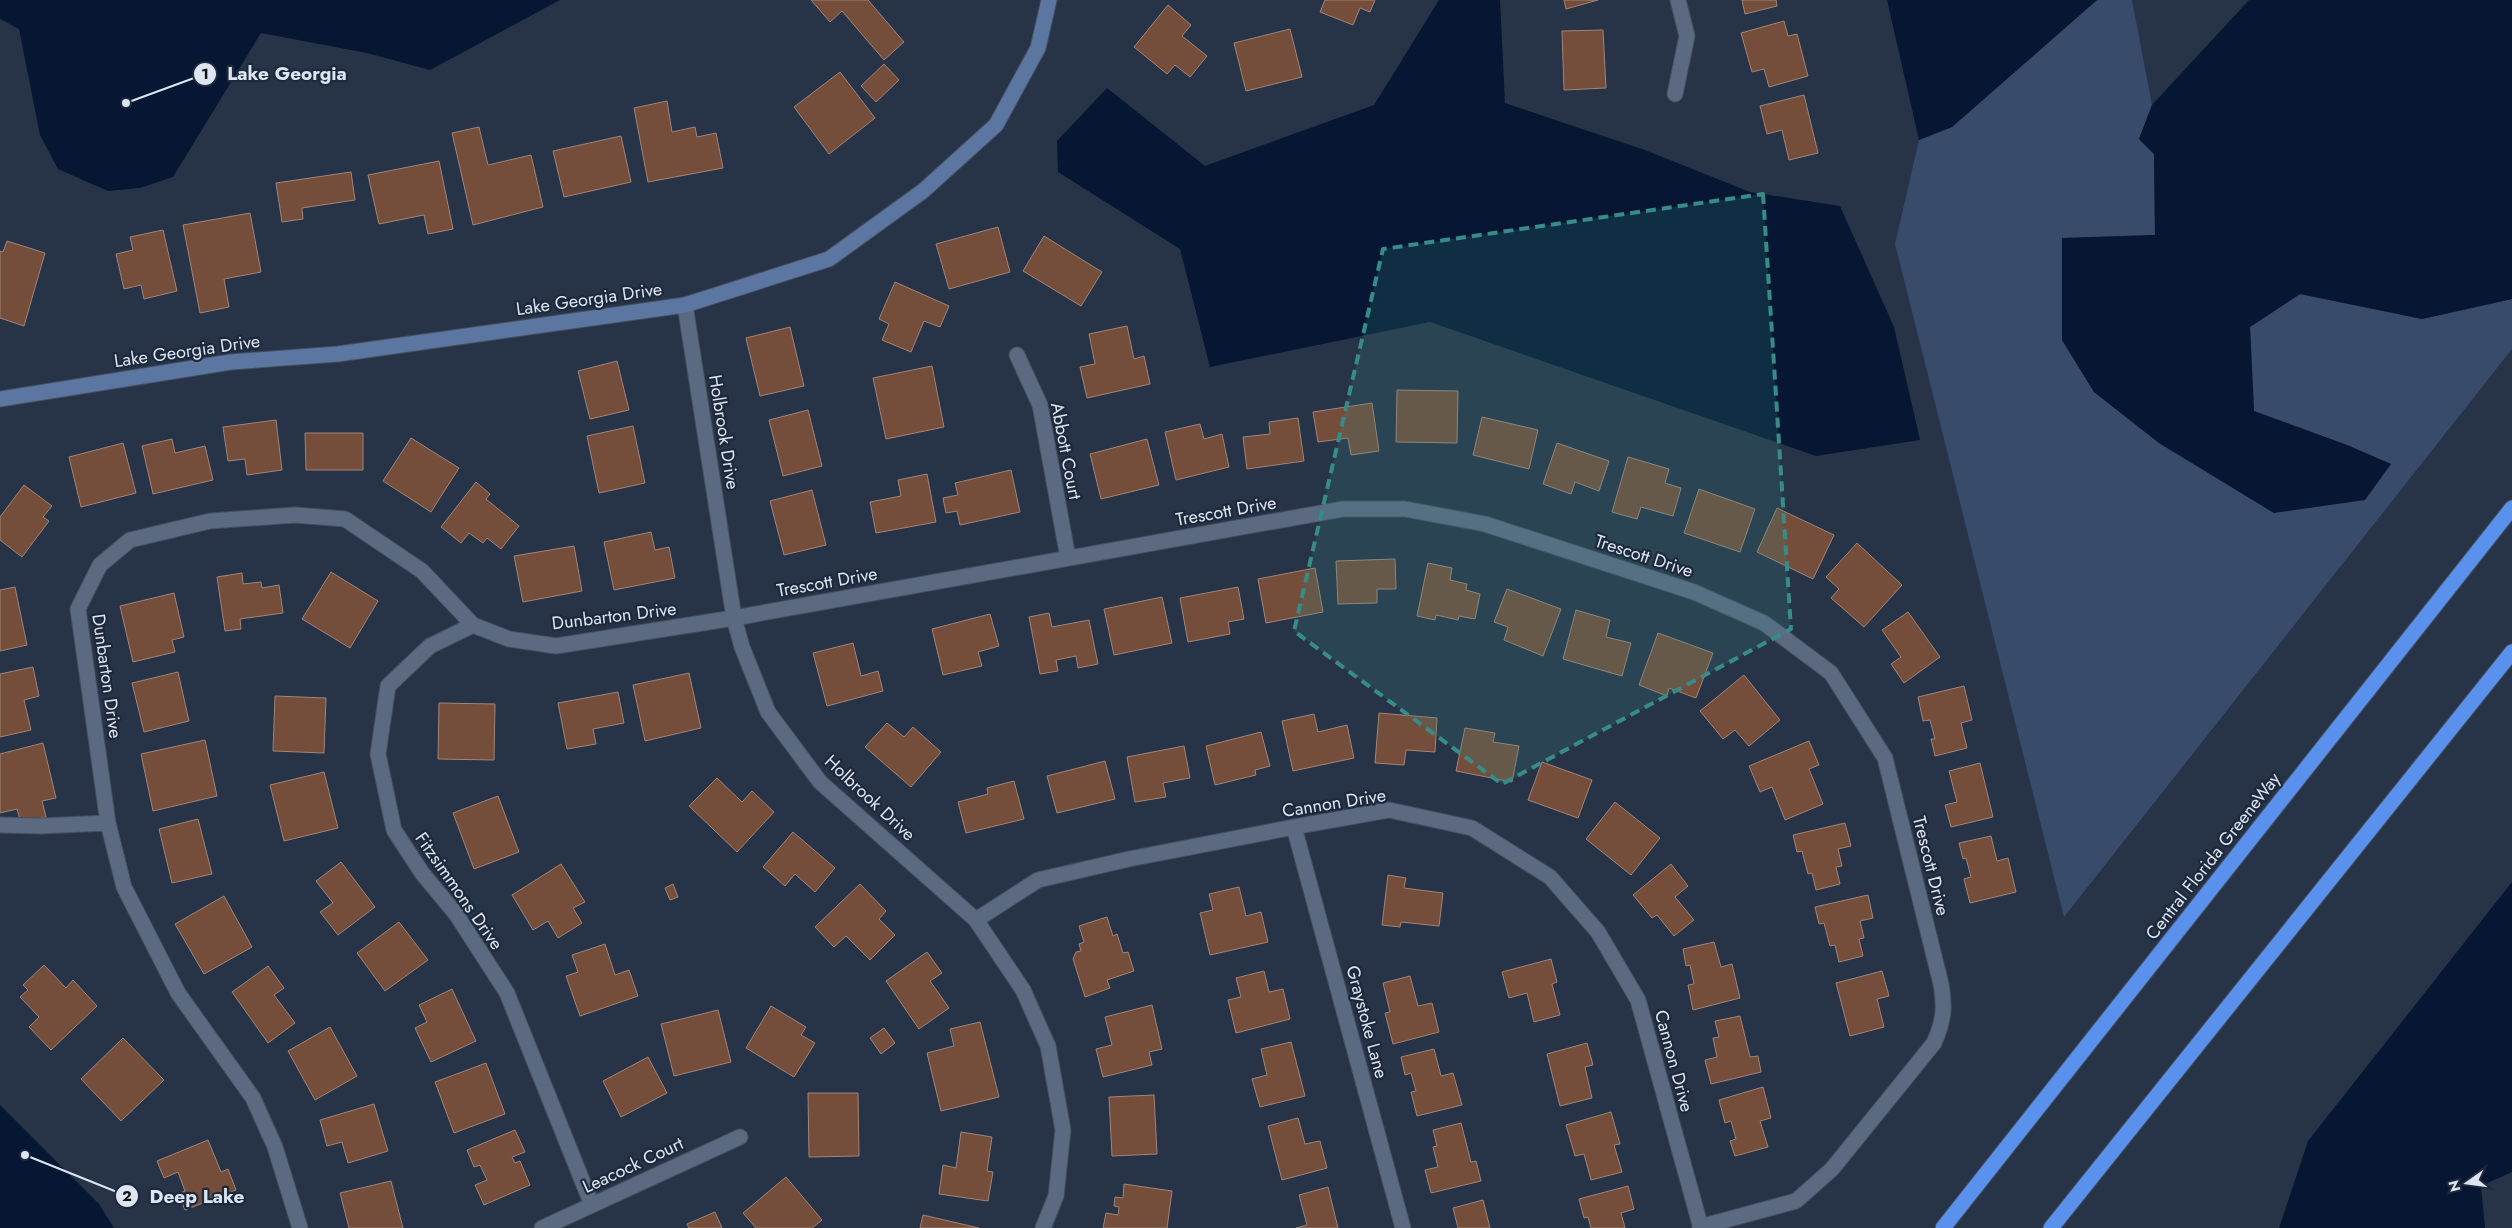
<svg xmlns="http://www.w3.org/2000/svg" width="2512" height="1228" font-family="Jost,sans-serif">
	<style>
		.green { fill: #384b6a }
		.water { fill: #071733 }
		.building { fill: #744d3b; stroke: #a18578 }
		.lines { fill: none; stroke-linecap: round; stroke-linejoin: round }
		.street-casing { stroke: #454f5f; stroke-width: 17 }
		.secondary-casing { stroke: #454f5f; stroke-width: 17 }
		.highway-casing { stroke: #454f5f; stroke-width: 17 }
		.street { stroke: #5c6a81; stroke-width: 15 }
		.secondary { stroke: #5b76a1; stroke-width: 15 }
		.highway { stroke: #5a91ed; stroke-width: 15 }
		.marked { fill: #388c88; fill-opacity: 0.2; stroke: #388c88; stroke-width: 4; stroke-dasharray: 10 6; stroke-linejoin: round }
		.labels { text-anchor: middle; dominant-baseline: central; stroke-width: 4.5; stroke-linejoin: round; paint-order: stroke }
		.street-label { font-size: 18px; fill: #dde5f2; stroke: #1d293c }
		.leader { fill: none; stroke: #dde5f2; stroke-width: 2 }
		.callout-dot { fill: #dde5f2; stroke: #1d293c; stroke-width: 2 }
		.mark-label { font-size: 15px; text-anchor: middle; font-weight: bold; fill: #111 }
		.callout-label { font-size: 19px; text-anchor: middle; font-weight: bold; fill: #dde5f2; stroke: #1d293c; stroke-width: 4.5; stroke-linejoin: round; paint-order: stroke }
	</style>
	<rect width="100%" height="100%" fill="#273347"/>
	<path class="green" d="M2097 0H2132L2152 105 2139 139 2154 154 2155 235 2062 238V340L2094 392 2159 443 2274 513 2391 464 2347 445 2254 411 2250 327 2300 294 2422 319 2512 299V349L2064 917 1895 244 1919 140 1952 127Z"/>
	<path class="water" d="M0 0H560L430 70 367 53 261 33 173 177 140 188 108 191 58 169 40 135 19 29 0 19Z
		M1439 0H1500L1505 103 1645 150 1750 192 1840 206 1894 327 1920 440 1816 456 1430 322 1210 367 1180 249 1058 172 1057 141 1107 88 1205 166 1374 105Z
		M1887 0H2097L1952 127 1919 140Z
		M2249 0H2512V299L2422 319 2300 294 2250 327 2254 411 2347 445 2391 464 2365 500 2274 513 2159 443 2094 392 2062 340V238L2155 235 2154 154 2139 139 2152 105Z
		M2512 882V1172L2481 1186 2485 1228H2279L2308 1141Z
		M0 1105 99 1204 114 1228H0Z"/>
	<path class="building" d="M811 0H868L904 42 884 60 842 11 830 22Z
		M1325 0H1375L1370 12 1360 8 1353 25 1320 12Z
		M1564 0H1598L1566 9Z
		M1742 0H1776L1777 6 1745 14Z
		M1168 5 1191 25 1182 36 1207 56 1190 77 1175 65 1167 74 1134 47Z
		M1784 21 1788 36 1797 34 1808 76 1769 87 1764 69 1752 72 1741 33Z
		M1290 29 1302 77 1246 91 1234 43Z
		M1603 30 1606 88 1564 90 1562 31Z
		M884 64 899 80 876 102 861 86Z
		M840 72 875 118 829 154 794 107Z
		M1804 95 1818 153 1789 160 1782 130 1767 134 1760 106Z
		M667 101 672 132 695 127 697 137 716 133 723 168 648 182 634 108Z
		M479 127 488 165 531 155 543 207 473 225 452 133Z
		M621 136 631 182 564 197 553 151Z
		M439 161 453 229 428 234 424 215 379 224 368 175Z
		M351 172 355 200 302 208 303 219 282 222 276 183Z
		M250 213 261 272 224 279 229 307 200 313 183 225Z
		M998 227 1010 272 949 289 936 244Z
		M163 230 177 291 144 299 141 285 124 289 116 254 133 250 130 237Z
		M1044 236 1102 272 1081 306 1023 271Z
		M7 241 45 253 24 326 0 318V251L3 252Z
		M895 282 949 306 940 327 924 321 911 352 882 340 889 324 879 319Z
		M1127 326 1134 359 1144 356 1150 384 1087 398 1080 367 1095 364 1089 334Z
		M790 327 804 386 760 396 746 338Z
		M617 361 629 410 590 419 578 371Z
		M932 366 944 427 886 439 873 378Z
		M1397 390 1458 391 1457 443 1396 442Z
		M1372 403 1379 451 1351 455 1348 438 1318 442 1313 412Z
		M808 410 822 466 783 476 769 420Z
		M1482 417 1538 430 1529 469 1473 455Z
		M1298 418 1304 461 1247 469 1243 437 1270 434 1269 422Z
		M276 420 282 470 247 475 245 459 228 461 223 427Z
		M1200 424 1204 439 1222 434 1229 467 1176 480 1165 432Z
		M633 426 645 483 599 493 587 436Z
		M305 433H363V470H306Z
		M411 438 459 468 431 512 383 481Z
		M172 439 175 453 205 446 213 480 153 494 142 446Z
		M1147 439 1159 485 1101 499 1090 454Z
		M123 443 136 493 81 507 69 457Z
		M1557 443 1609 461 1599 491 1575 482 1571 494 1543 484Z
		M1628 457 1669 469 1665 483 1681 488 1673 516 1641 507 1637 519 1612 512Z
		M1011 470 1020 512 960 525 957 511 946 513 943 498 958 495 955 483Z
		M927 474 936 522 876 533 870 502 901 496 898 480Z
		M476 482 490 494 486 499 519 526 501 549 487 538 483 543 469 533 461 543 441 527Z
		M24 485 52 506 43 517 49 521 22 557 0 540V517Z
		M1699 489 1755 509 1740 552 1684 533Z
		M812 490 826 545 784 555 770 501Z
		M1777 508 1834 535 1813 579 1757 552Z
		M651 532 655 550 669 547 675 578 614 590 604 542Z
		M1857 543 1902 585 1864 627 1831 598 1839 589 1826 577Z
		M574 546 582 591 523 602 514 556Z
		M1395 559 1396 589H1377V603L1338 604 1336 561Z
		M1428 563 1452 568 1450 580 1467 584 1466 590 1480 594 1475 619 1459 616 1458 620 1436 615 1435 620 1417 616Z
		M1315 568 1323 612 1266 623 1258 579Z
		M331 572 378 601 350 648 302 619Z
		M242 573 243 584 261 582 262 588 279 585 283 613 240 619 241 629 225 631 217 577Z
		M15 587 27 645 0 651V590Z
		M1238 587 1244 619 1228 622 1230 634 1188 642 1180 598Z
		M1507 589 1561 609 1543 656 1504 640 1508 627 1494 622Z
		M174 593 184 637 172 640 175 652 133 662 120 606Z
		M1162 597 1172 643 1114 655 1104 609Z
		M1576 610 1610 620 1606 637 1631 643 1622 676 1563 659Z
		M1908 612 1940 657 1904 683 1891 664 1901 657 1882 630Z
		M1049 613 1052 627 1089 620 1098 664 1078 668 1076 656 1056 660 1058 671 1040 674 1029 617Z
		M990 614 999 646 978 652 982 666 943 675 932 629Z
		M1658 633 1713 653 1696 698 1669 688 1667 696 1639 685Z
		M853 643 861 676 878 671 883 691 827 706 813 653Z
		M33 667 39 696 24 700 31 730 0 737V674Z
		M178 672 189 721 144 732 132 683Z
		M689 673 701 728 645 741 633 685Z
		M1744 675 1780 720 1749 746 1735 730 1723 739 1700 711Z
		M1964 686 1972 720 1961 723 1967 748 1935 756 1931 739H1935L1930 720 1923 721 1918 697Z
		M618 692 624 723 593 729 596 744 567 749 558 703Z
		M275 696 326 698 324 753 273 751Z
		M439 703 495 704 494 760 438 759Z
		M1379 713 1437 718 1435 752 1406 750 1404 765 1375 763Z
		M1314 714 1318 732 1347 725 1354 758 1293 771 1282 721Z
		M887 723 904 737 913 727 941 752 911 787 865 747Z
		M1465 728 1495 733 1493 742 1519 746 1512 782 1456 771Z
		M1261 732 1270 766 1255 770 1256 775 1215 785 1206 746Z
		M205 740 217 796 153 811 141 754Z
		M1809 741 1819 765 1809 769 1823 804 1785 820 1772 787 1760 792 1749 766Z
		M43 743 56 798 42 801 46 817 21 823 17 809 0 813V754Z
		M1184 746 1190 778 1163 783 1166 797 1135 802 1127 757Z
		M1105 761 1115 799 1057 813 1047 776Z
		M1542 762 1592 780 1578 818 1528 800Z
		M1980 763 1993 817 1951 827 1945 805 1957 802 1949 771Z
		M324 772 338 828 284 841 270 785Z
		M717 778 742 802 752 791 774 812 737 852 689 806Z
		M1014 781 1024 819 966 833 958 802 988 794 987 788Z
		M498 796 519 852 474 869 453 813Z
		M1615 802 1660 838 1631 875 1586 839Z
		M198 819 212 874 172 883 159 829Z
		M1845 823 1851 846 1838 849 1842 866 1836 867 1840 884 1816 890 1812 873 1808 874 1802 851 1797 852 1793 835Z
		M793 832 835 868 815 892 795 874 785 886 763 867Z
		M1991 836 1997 861 2008 858 2016 892 1970 903 1964 879 1971 877 1966 858 1963 859 1959 843Z
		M341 862 375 907 338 935 320 912 333 903 316 881Z
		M561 864 585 902 573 908 582 923 558 938 548 921 533 930 512 895Z
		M1671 864 1688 886 1675 897 1694 920 1674 936 1657 915 1652 918 1633 895Z
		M1388 875 1406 878 1404 888 1443 893 1439 926 1401 922 1400 927 1382 925Z
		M673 884 678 897 670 900 665 888Z
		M860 884 886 911 879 919 895 935 870 960 846 936 834 947 815 927Z
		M1239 887 1246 916 1261 912 1268 942 1210 955 1200 913 1213 910 1209 894Z
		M1868 895 1873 918 1860 921 1864 938 1859 939 1863 956 1839 962 1835 945 1830 946 1824 923 1819 924 1815 907Z
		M224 896 252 947 204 974 175 924Z
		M1107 917 1113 936 1117 934 1123 953 1128 952 1134 971 1107 980 1110 988 1085 997 1073 959 1076 952 1081 951 1079 944 1084 942 1079 926Z
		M399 922 428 960 385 991 357 953Z
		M1714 942 1721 967 1732 964 1740 998 1693 1010 1688 985 1694 984 1690 965 1686 966 1683 949Z
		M605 944 615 975 629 970 638 996 580 1016 566 976 578 972 572 955Z
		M927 952 942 973 930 981 949 1008 919 1029 886 981Z
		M1551 959 1557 982 1552 984 1560 1015 1534 1022 1527 993 1509 998 1502 972Z
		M44 965 66 988 73 980 97 1006 51 1050 29 1027 39 1017 20 997 28 990 23 985Z
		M268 966 284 988 274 995 295 1023 268 1043 232 992Z
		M1264 971 1269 992 1283 989 1290 1019 1236 1033 1228 1000 1241 997 1236 978Z
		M1882 971 1889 996 1877 999 1884 1027 1850 1036 1836 983Z
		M1410 976 1418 1006 1432 1003 1439 1032 1393 1044 1385 1013 1390 1012 1383 983Z
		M452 989 476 1041 431 1062 415 1028 427 1022 419 1005Z
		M1152 1005 1162 1049 1149 1052 1152 1065 1103 1077 1096 1049 1112 1045 1105 1017Z
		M771 1006 806 1027 801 1035 815 1043 794 1077 746 1048Z
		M718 1010 731 1062 674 1076 661 1024Z
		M1740 1016 1750 1057 1758 1056 1761 1072 1711 1084 1705 1060 1717 1057 1713 1038 1719 1037 1715 1021Z
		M980 1022 999 1097 941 1111 927 1053 954 1046 950 1029Z
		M330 1027 357 1076 315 1100 288 1051Z
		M884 1028 895 1043 881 1054 870 1038Z
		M123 1038 164 1080 121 1121 81 1079Z
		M1291 1042 1305 1096 1260 1107 1252 1079 1267 1075 1261 1049Z
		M1587 1043 1593 1065 1585 1067 1592 1098 1560 1106 1547 1054Z
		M1434 1049 1441 1076 1453 1073 1462 1105 1417 1116 1411 1092 1416 1091 1411 1073 1405 1075 1401 1057Z
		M648 1057 667 1093 621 1117 603 1081Z
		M486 1063 505 1114 454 1133 435 1082Z
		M1763 1087 1771 1118 1760 1121 1768 1147 1735 1156 1730 1141 1736 1139 1731 1121 1725 1123 1719 1100Z
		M808 1093H858L859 1156 809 1157Z
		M1154 1095 1157 1154 1112 1156 1109 1097Z
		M374 1104 388 1151 348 1163 342 1142 327 1146 320 1120Z
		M1611 1112 1620 1144 1614 1145 1622 1172 1591 1180 1584 1154 1575 1156 1566 1125Z
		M1298 1118 1305 1144 1320 1141 1327 1168 1282 1180 1268 1126Z
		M1461 1123 1471 1162 1476 1161 1481 1181 1431 1193 1425 1170 1438 1167 1433 1147 1437 1146 1433 1130Z
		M515 1130 525 1152 512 1157 515 1163 520 1161 530 1185 484 1205 475 1185 487 1180 480 1165 474 1167 467 1150Z
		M961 1132 992 1137 987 1171 993 1172 988 1201 939 1194 943 1165 956 1168Z
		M208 1140 221 1172 228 1169 236 1190 185 1210 178 1194 185 1191 178 1172 164 1178 157 1161Z
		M786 1177 822 1220 812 1228H756L743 1213Z
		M391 1181 403 1228H349L340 1193Z
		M1124 1184 1172 1191 1167 1228H1103L1106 1213 1118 1215 1119 1207 1114 1206 1115 1197 1123 1198Z
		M1628 1186 1634 1209 1621 1213 1625 1228H1591L1588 1217 1584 1218 1579 1199Z
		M1328 1187 1338 1228H1296L1307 1225 1299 1195Z
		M1483 1200 1490 1228H1458L1453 1208Z
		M715 1212 722 1228H689L687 1224Z
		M923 1215 979 1228H920Z"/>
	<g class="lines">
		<g class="street-casing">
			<path id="street" d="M1675 94 1687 36 1678 0
				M685 305 734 618 742 647 768 712 820 782 976 920 1023 990 1048 1046 1063 1130 1056 1196 1043 1228
				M1017 355 1040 405 1068 558
				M473 625 430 646 388 686 378 754 394 830 422 873 456 914 507 993 592 1205
				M0 825 40 826 108 823
				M1294 827 1403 1228
				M976 920 1038 880 1129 859 1294 827 1389 810 1472 828 1550 877 1598 932 1638 1000 1701 1228
				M300 1228 275 1147 253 1098 178 993 124 887 108 823 78 609 100 565 130 540 210 521 295 515 345 519 422 571 473 625 509 639 556 646 734 618 1343 509H1405L1485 524 1694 592 1764 623 1831 673 1885 758 1941 984C1945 1008 1944 1020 1934 1043L1832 1169 1796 1201 1700 1227
				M542 1228 740 1137"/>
		</g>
		<g class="secondary-casing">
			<path id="secondary" d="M0 399 231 362 338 354 685 305 829 259 923 191 996 125 1038 48 1049 0"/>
		</g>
		<g class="highway-casing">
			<path id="highway" d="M1943 1228 2512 508
				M2051 1228 2512 652"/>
		</g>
		<use href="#street" class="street"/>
		<use href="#secondary" class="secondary"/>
		<use href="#highway" class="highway"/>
	</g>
	<path class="marked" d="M1763 194 1791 629 1502 784 1294 631 1383 249Z"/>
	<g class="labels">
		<g class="street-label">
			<text transform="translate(589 299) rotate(-8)">Lake Georgia Drive</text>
			<text transform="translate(187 351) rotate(-8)">Lake Georgia Drive</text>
			<text transform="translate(724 432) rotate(81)">Holbrook Drive</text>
			<text transform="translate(1066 451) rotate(79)">Abbott Court</text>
			<text transform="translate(1226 511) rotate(-10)">Trescott Drive</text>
			<text transform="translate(1644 556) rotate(18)">Trescott Drive</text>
			<text transform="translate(827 582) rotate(-10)">Trescott Drive</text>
			<text transform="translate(614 616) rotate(-7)">Dunbarton Drive</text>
			<text transform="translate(107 676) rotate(82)">Dunbarton Drive</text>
			<text transform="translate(870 798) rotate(43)">Holbrook Drive</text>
			<text transform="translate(1334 803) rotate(-9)">Cannon Drive</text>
			<text transform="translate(2213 856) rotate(-52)">Central Florida GreeneWay</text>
			<text transform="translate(1931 866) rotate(76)">Trescott Drive</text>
			<text transform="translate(459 891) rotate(55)">Fitzsimmons Drive</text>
			<text transform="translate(1367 1022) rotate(75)">Graystoke Lane</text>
			<text transform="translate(1674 1061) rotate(75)">Cannon Drive</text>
			<text transform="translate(633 1165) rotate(-25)">Leacock Court</text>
		</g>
	</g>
	<path class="leader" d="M126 103L205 74M25 1155L127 1196"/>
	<g class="callout-dot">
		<circle cx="126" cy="103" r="5"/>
		<circle cx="25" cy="1155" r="5"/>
		<circle cx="205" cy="74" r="12"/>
		<circle cx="127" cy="1196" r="12"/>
	</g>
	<g class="mark-label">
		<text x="205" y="79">1</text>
		<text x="127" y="1201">2</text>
	</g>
	<g class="callout-label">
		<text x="287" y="80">Lake Georgia</text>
		<text x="197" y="1203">Deep Lake</text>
	</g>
	<g transform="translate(2467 1183) rotate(256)" stroke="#1d293c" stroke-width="4" paint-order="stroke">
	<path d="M0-4L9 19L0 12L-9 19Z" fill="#dde5f2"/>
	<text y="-8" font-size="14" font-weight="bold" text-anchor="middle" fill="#dde5f2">N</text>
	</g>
</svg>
